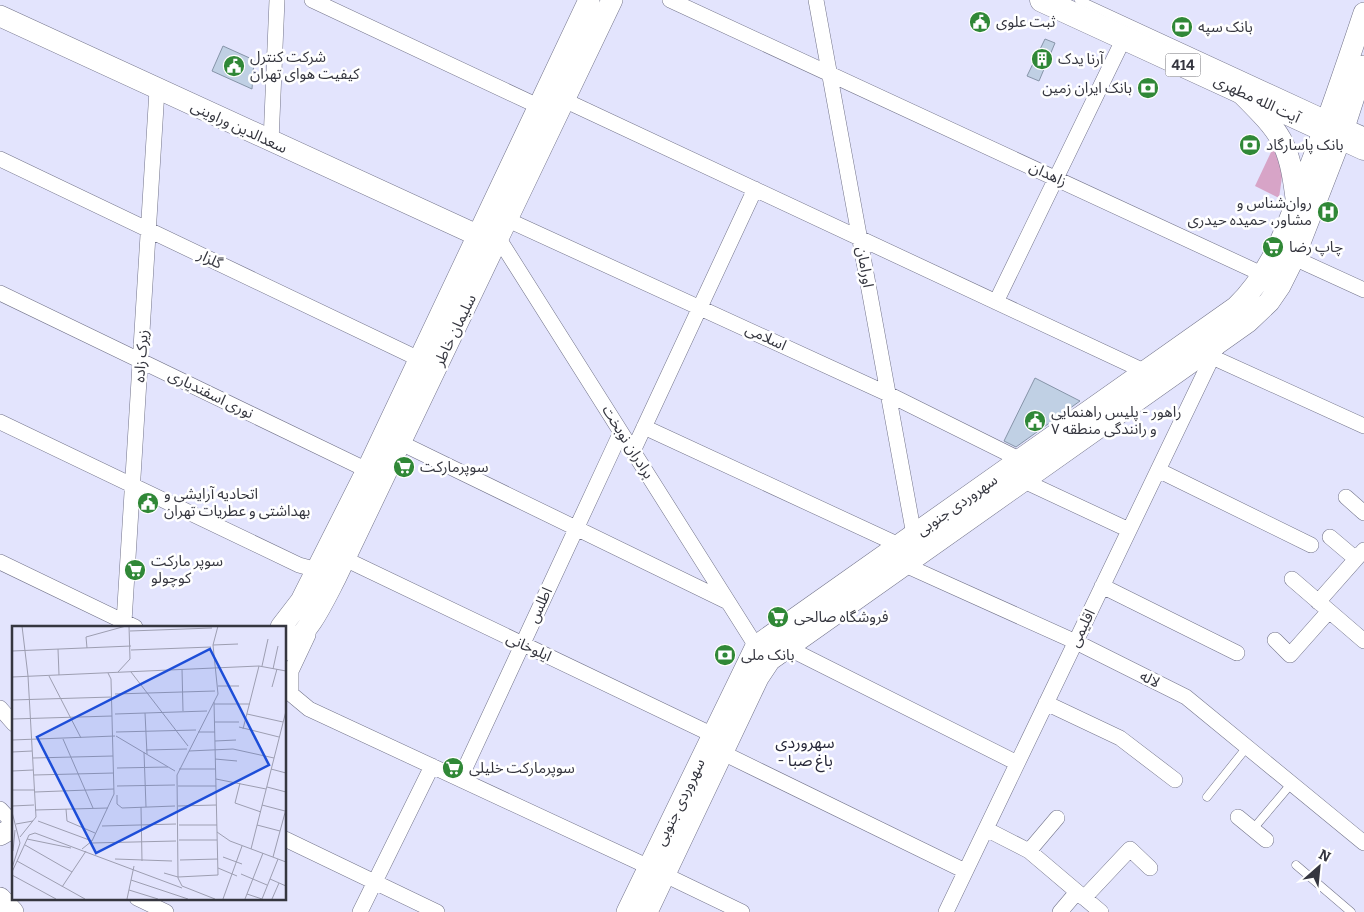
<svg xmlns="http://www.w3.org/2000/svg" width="1364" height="912" font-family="Bitter,'Noto Sans Arabic',serif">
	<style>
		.green { fill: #d7a4c7 }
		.building { fill: #c0d0e4; stroke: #8694a8 }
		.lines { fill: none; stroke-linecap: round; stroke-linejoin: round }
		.service-casing { stroke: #73748a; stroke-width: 9 }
		.minor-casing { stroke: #73748a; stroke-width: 16 }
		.secondary-casing { stroke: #73748a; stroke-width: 22 }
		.primary-casing { stroke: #73748a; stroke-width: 25 }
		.service { stroke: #fff; stroke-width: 8 }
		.minor { stroke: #fff; stroke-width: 15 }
		.secondary { stroke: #fff; stroke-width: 21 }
		.primary { stroke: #fff; stroke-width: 24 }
		.labels { text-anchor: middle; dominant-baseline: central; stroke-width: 5; stroke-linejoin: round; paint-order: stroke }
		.shield { fill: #fff; stroke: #727279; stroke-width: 1 }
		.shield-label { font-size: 14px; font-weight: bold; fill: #35363f }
		.poi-label { font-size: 15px; fill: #35363f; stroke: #fff; text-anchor: start }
		.street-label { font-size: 15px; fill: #35363f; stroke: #fff }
		.neighbourhood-label { font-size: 16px; fill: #262739; stroke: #fff }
		.inset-road { fill: none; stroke: #9d9eb1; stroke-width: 1 }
		.view { fill: #1d4ed8; fill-opacity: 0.15; stroke: #1d4ed8; stroke-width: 2.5 }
		.inset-edge { fill: none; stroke: #35363f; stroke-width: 2.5 }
	</style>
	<rect width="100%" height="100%" fill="#e3e4fd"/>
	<path class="green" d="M1273 148 1283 170 1279 198 1255 186Z"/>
	<path class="building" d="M1045 39 1055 43 1039 81 1027 76Z
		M223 46 254 60 252 89 212 71Z
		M1035 378 1080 401 1016 447 1004 441Z"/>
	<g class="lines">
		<g class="service-casing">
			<path id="service" d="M1079 0 1328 115
				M1348 124 1364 131
				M1207 797 1247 747
				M1253 829 1291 784
				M1296 865 1351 912"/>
		</g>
		<g class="minor-casing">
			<path id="minor" d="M312 0 538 106
				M670 0 1264 275
				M816 0 914 535
				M564 100 1146 372
				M271 142 277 0
				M0 159 419 359
				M508 220 888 394 1021 460
				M499 239 756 646
				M1294 258 1364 290
				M0 293 367 470
				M996 302 1124 38
				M1212 357 1364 426
				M0 422 299 565 317 570
				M644 427 899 545
				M401 443 728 602
				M633 451 755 189
				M1158 470 1311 545
				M1024 481 1129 530
				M1346 497 1364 513
				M1330 537 1356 559
				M345 559 713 735
				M0 562 135 627
				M905 565 1076 642 1186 697 1364 843
				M1292 579 1364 641
				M1102 586 1237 653
				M1318 602 1364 550
				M124 622 157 90
				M308 635 291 671V694L309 709 649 867
				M1275 640 1290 655 1329 611
				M788 648 1017 763
				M1046 703 1120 738 1175 780
				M0 708 14 724
				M723 753 965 871
				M460 779 621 432
				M0 809 14 824
				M1238 817 1266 840
				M986 829 1029 851 1101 912
				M285 839 437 912
				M1029 851 1057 818
				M665 875 742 912
				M137 898 166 912
				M1084 898 1130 849 1150 868
				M360 912 432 766
				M946 912 1219 343
				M1060 912 1077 892"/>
		</g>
		<g class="secondary-casing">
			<path id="secondary" d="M0 16 479 236 491 238
				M1242 94C1281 133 1289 142 1296 198
				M281 627 301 601 367 470 589 0
				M285 650C309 633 322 604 335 579L612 0
				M0 835 14 827
				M0 898 13 912
				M627 912 756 646 1236 307C1276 269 1291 214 1311 164 1330 114 1347 64 1364 13
				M647 912 758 678 770 660 1248 322 1269 302 1280 286 1294 258 1341 137 1364 66"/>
		</g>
		<g class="primary-casing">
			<path id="primary" d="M1042 0 1364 148"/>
		</g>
		<use href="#service" class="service"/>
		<use href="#minor" class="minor"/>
		<use href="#secondary" class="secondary"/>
		<use href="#primary" class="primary"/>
	</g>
	<defs>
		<g id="civic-disc" transform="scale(1.125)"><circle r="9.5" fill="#308837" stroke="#fff"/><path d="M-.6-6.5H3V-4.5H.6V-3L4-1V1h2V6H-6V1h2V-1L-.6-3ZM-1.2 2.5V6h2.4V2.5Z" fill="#fff"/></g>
		<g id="bank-disc" transform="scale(1.125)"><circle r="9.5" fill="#308837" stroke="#fff"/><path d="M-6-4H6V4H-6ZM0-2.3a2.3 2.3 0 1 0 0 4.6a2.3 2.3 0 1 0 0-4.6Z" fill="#fff"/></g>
		<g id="building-disc" transform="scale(1.125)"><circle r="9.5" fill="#308837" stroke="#fff"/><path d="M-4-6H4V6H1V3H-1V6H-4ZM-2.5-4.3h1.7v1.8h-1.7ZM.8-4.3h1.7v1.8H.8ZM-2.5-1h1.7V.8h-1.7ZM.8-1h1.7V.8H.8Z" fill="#fff"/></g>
		<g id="hospital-disc" transform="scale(1.125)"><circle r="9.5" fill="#308837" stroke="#fff"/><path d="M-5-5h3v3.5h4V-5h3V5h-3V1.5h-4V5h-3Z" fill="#fff"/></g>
		<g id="supermarket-disc" transform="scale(1.125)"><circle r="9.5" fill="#308837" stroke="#fff"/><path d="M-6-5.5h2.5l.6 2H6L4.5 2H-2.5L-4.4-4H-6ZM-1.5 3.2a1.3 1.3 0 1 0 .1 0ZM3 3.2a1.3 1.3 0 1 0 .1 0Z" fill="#fff"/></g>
	</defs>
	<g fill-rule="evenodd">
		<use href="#civic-disc" x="980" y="22"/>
		<use href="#bank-disc" x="1182" y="27"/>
		<use href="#building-disc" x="1042" y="59"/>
		<use href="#civic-disc" x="234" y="66"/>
		<use href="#bank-disc" x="1148" y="88"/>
		<use href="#bank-disc" x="1250" y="145"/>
		<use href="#hospital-disc" x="1328" y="212"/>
		<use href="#supermarket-disc" x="1273" y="247"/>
		<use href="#civic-disc" x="1035" y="421"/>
		<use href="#supermarket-disc" x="404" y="467"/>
		<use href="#civic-disc" x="148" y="503"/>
		<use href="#supermarket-disc" x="135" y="570"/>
		<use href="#supermarket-disc" x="778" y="617"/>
		<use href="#bank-disc" x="725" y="655"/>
		<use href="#supermarket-disc" x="453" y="768"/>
	</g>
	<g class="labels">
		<rect class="shield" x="1165.5" y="53.5" width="35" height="23" rx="4"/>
		<g class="shield-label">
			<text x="1183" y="65">414</text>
		</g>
		<g class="poi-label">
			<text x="996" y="22">ثبت علوی</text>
			<text x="1198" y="27">بانک سپه</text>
			<text x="250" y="57">شرکت کنترل<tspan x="250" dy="17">کیفیت هوای تهران</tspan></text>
			<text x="1058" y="59">آرنا یدک</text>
			<text x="1132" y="88" text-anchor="end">بانک ایران زمین</text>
			<text x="1266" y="145">بانک پاسارگاد</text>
			<text x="1312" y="203" text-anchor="end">روان‌شناس و<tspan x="1312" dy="17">مشاور، حمیده حیدری</tspan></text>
			<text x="1289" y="247">چاپ رضا</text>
			<text x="1051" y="412">راهور - پلیس راهنمایی<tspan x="1051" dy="17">و رانندگی منطقه ۷</tspan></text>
			<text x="420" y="467">سوپرمارکت</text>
			<text x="164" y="494">اتحادیه آرایشی و<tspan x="164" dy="17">بهداشتی و عطریات تهران</tspan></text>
			<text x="151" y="561">سوپر مارکت<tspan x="151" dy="17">کوچولو</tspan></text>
			<text x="794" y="617">فروشگاه صالحی</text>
			<text x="741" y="655">بانک ملی</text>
			<text x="469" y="768">سوپرمارکت خلیلی</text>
		</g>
		<g class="street-label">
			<text transform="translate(1257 99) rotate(25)">آیت الله مطهری</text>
			<text transform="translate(239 127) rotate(25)">سعدالدین وراوینی</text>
			<text transform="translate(1048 174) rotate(25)">زاهدان</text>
			<text transform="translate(210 259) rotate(26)">گلزار</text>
			<text transform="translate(865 267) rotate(80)">اورامان</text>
			<text transform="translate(455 330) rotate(-64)">سلیمان خاطر</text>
			<text transform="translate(766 337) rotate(25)">اسلامی</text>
			<text transform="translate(141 356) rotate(-86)">زیرک زاده</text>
			<text transform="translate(211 394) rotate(26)">نوری اسفندیاری</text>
			<text transform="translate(628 442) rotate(58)">برادران نوبخت</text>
			<text transform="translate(957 505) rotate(-35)">سهروردی جنوبی</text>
			<text transform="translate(540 605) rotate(-65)">اطلس</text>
			<text transform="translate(1082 628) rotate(-64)">اقلیمی</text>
			<text transform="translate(529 647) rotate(25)">ایلوخانی</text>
			<text transform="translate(1150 679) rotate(27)">لاله</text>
			<text transform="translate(680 802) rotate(-64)">سهروردی جنوبی</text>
		</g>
		<g class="neighbourhood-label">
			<text x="805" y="742">سهروردی<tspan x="805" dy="18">- باغ صبا</tspan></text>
		</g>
	</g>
	<g transform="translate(12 626)">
		<rect width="274" height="274" fill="#e3e4fd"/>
		<path class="inset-road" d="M118 5 200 2M201 19 226 18M75 22 74 11 114 0M46 23 47 49M119 24 199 21M0 25 119 20M250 40 256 13M170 43 171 85M261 43 266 20M106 46 118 33 117 0M119 46 176 120M37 50 69 112M0 51 247 40 274 45M206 60H227M260 61 265 43M103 68 203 65M0 74 100 71M202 78H238M133 87 135 128M103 88 195 85M235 88 271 96M0 93 100 90M203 96H227M227 101 267 111M231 103 247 40M104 106 184 104M186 106H203M104 110 163 145M51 113 81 182M0 114 103 110M203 115 224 114M134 124 175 123M177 125 221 123 262 132M0 126 20 125M132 126 134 181M21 132 101 130M203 133 225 135M105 142 156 141M167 143H204M259 143 274 147M0 145 21 144M22 149 102 147M204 153 254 163M228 157 223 177 249 186M105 160 163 159M166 160H204M255 161 274 166M0 164H22M23 166 102 163M105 169V178L110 182 163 180M250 179 273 185M0 180 22 179M166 180 204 179M129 181 130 235M54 183 55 195 83 207M23 184 96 182M0 186 8 217 0 242M26 195 80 215M4 198 21 195M167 199H205M245 199 268 205M90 200 164 198M205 206 218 215 274 236M8 211 24 191 16 50 10 0M15 213 59 222M167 214H205M79 217 164 215M13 219 60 246M70 223 80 215 102 168 99 53 96 47M239 223 274 85M1 225 3 204M211 231 230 238M261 231 274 183M103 233 160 235M168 234 206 233M5 235 73 273M206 242 225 250M0 246 17 209 23 207 170 262M152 247 166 251 206 249 202 76M229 248 255 259M0 249 44 273M258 253 274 260M119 254 176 273M50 261 74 225M117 264 146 273M235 268 250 273M115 273 122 240M203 273 170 260 166 252 165 149 206 68 201 19 206 0M211 273 230 220M233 273 251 227M250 273 266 233M260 273 267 257"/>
		<path class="view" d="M198 23 257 139 84 227 25 111Z"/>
		<rect width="274" height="274" class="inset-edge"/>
	</g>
	<g transform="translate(1319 867) rotate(27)" stroke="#ffffff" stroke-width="4" paint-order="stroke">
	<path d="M0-4L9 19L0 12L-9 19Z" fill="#35363f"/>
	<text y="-8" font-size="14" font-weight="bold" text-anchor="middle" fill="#35363f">N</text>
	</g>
</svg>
